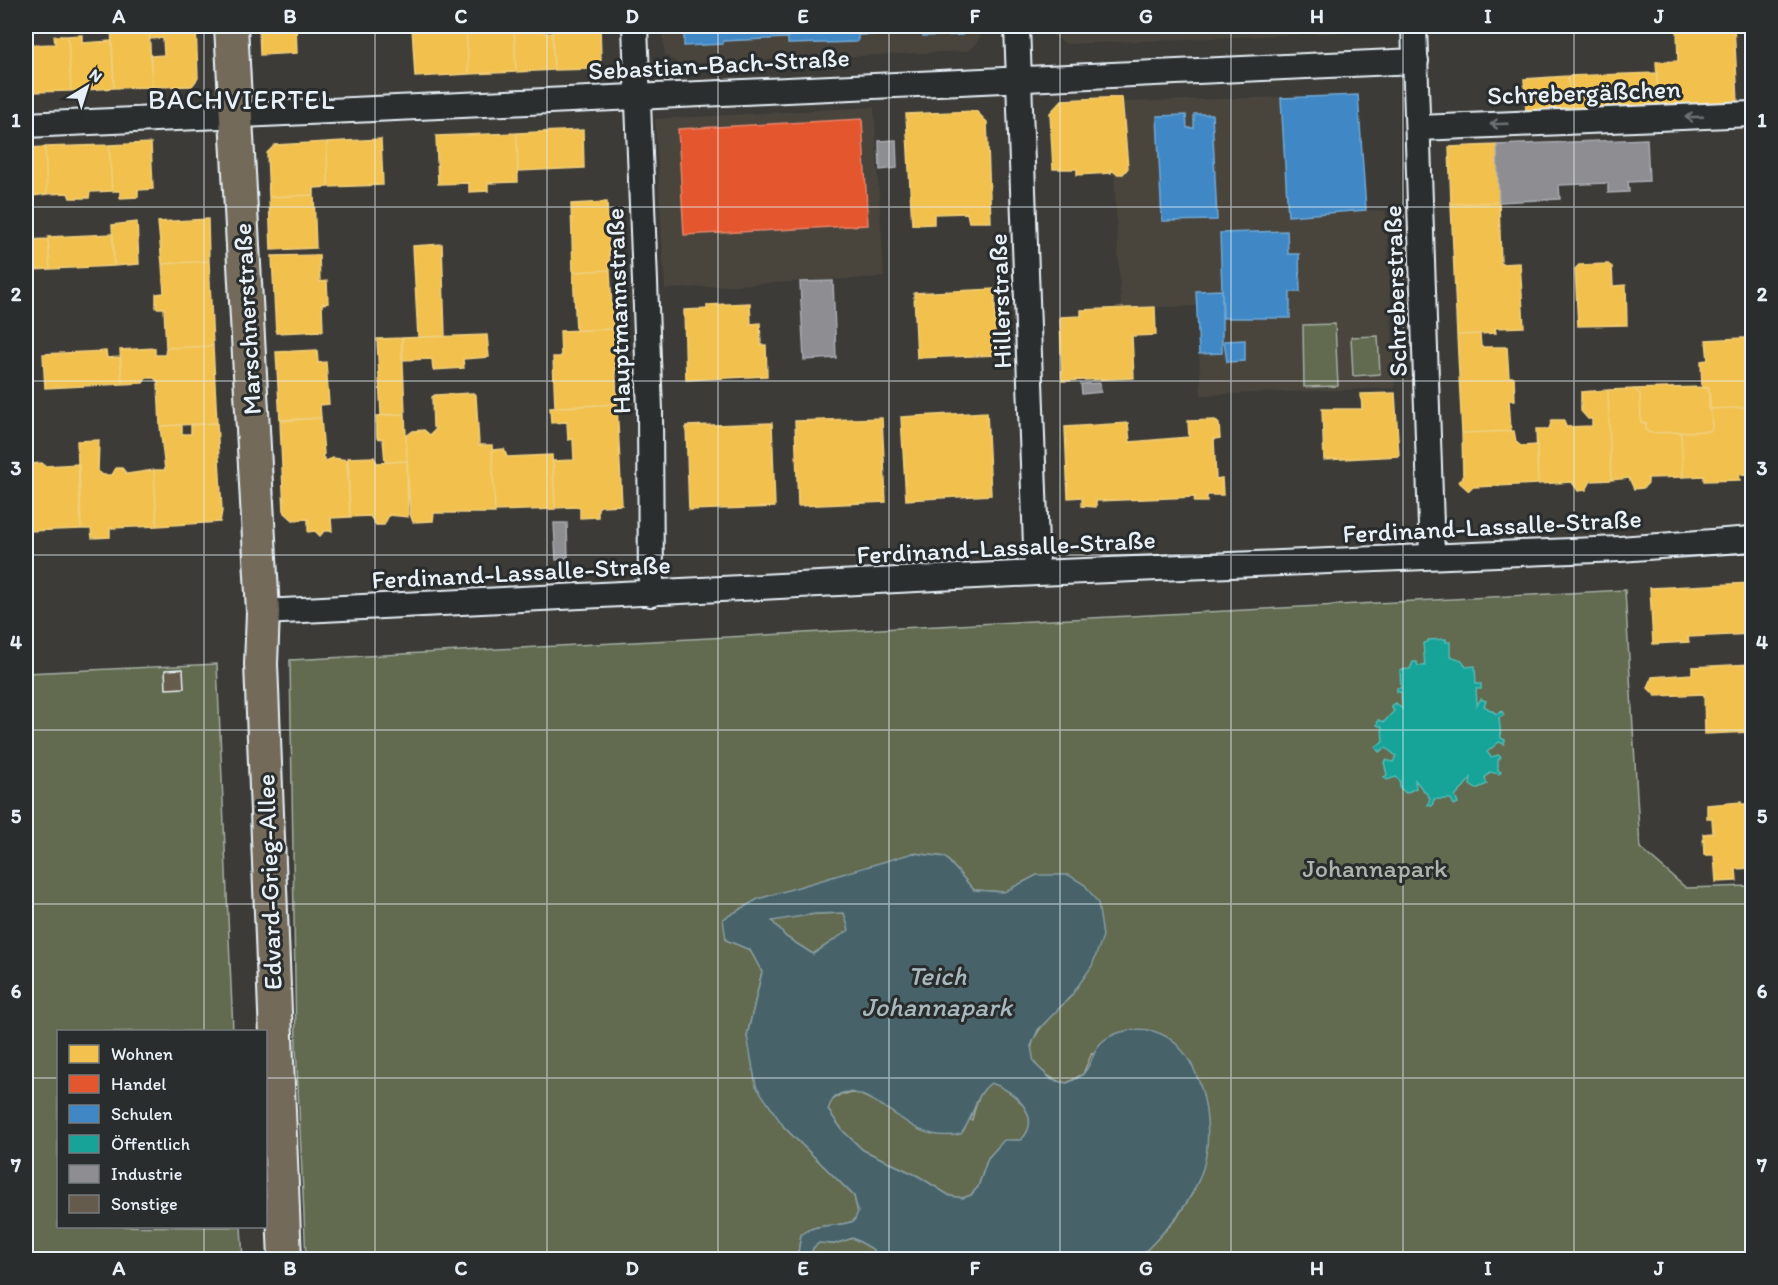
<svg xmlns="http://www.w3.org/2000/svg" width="1778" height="1285" font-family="Itim,sans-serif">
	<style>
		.built { fill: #48453d }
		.green { fill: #626a50; stroke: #a5aea4; stroke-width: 1.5 }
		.water { fill: #466469; stroke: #879ca2; stroke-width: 1.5; fill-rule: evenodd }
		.homes { fill: #f2c14e; stroke: #efcf81; stroke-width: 1.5 }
		.shops { fill: #e4572e; stroke: #e5856b; stroke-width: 1.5 }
		.schools { fill: #3f88c5; stroke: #72a8d4; stroke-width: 1.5 }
		.public { fill: #17a398; stroke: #56bab5; stroke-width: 1.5 }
		.industry { fill: #8d8d92; stroke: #a8abb1; stroke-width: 1.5 }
		.building { fill: #655b4c; stroke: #e8f1f8; stroke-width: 1.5 }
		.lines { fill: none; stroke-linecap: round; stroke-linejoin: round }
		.minor-casing { stroke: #e8f1f8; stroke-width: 28 }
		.major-casing { stroke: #e8f1f8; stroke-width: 36 }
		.minor { stroke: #2a2d2e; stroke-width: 24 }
		.major { stroke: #736b5a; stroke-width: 32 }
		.oneway { stroke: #6c7275 }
		.grid { fill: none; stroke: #e8f1f8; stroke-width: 1.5; stroke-opacity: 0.55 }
		.labels { text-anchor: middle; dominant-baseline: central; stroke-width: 6; stroke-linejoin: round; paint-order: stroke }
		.street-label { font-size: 26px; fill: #e8f1f8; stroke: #2a2d2e }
		.park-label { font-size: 26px; fill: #acb4ac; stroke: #2a2d2e }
		.neighbourhood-label { font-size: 27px; letter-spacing: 1.5px; fill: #e8f1f8; stroke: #2a2d2e }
		.water-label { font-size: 27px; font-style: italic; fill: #a7b9bf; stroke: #2a2d2e }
		.neatline { fill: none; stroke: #e8f1f8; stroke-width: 2 }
		.grid-label { font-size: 20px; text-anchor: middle; font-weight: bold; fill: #e8f1f8 }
	</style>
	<rect width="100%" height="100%" fill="#3c3b37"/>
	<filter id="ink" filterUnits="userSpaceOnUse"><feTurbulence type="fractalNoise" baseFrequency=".0167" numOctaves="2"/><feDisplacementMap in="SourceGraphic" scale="12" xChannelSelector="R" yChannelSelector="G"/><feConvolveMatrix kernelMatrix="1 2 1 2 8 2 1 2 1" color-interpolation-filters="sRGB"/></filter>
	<g filter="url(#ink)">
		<path class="built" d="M661 26H983V30L975 46 967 51 678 64 665 55Z
			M1047 26H1369L1359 32 1067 44 1054 37Z
			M1358 95 1366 210 1386 211 1395 388 1201 395 1197 306 1121 308 1114 172 1123 174 1128 168 1123 102Z
			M874 107 884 277 665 289 655 119Z"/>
		<path class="green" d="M1335 324 1338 386 1304 387 1303 325Z
			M1378 336 1380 374 1353 376 1351 337Z
			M1625 590 1640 848 1686 888 1751 886 1752 1259H1138L1176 1219 1192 1194 1092 1053 1083 1074 1067 1083C1054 1081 1049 1077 1039 1068 1014 1044 1055 1013 1071 996L1037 875 1005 892 974 890 945 857 913 853 726 940 750 950 762 972 747 1036 784 1127 854 1196 858 1213 854 1221C836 1228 816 1222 801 1235L797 1259H306L296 1045 290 660Z
			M217 664 233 1031 58 1032V1226L241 1227 243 1259H26V673Z
			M844 913 850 930 813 954 786 937 771 920 815 914Z
			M991 1082C1014 1091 1045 1117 1021 1140L1004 1141 988 1158 978 1187 971 1195 963 1198 950 1196 918 1176 863 1150 843 1131 828 1110 830 1102 841 1094 857 1093 876 1102 972 1120C976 1104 978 1093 991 1082Z
			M853 1238 871 1248 883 1259 810 1260 813 1248 819 1243 834 1244Z"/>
		<path class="water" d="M913 853 945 857 974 890 1004 892 1037 875H1069L1085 885 1098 903 1103 936 1092 966 1071 996 1038 1030 1031 1046 1034 1063 1052 1080 1067 1083C1072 1081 1079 1078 1083 1074 1098 1057 1089 1042 1121 1032 1194 1011 1219 1115 1203 1168 1192 1205 1164 1232 1138 1259H883L871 1248 853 1238 834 1244 819 1243 813 1248 810 1259H797L801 1235C816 1222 836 1228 854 1221L858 1212 854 1196 784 1127 756 1086 747 1036 762 972 750 950 726 940 723 919 758 899ZM844 913 849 930 813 954 786 937 772 921 815 914ZM991 1083C1014 1090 1044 1117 1021 1140H1004L988 1158 978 1187 971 1195 963 1198 950 1196 918 1176 863 1150 843 1131 828 1110C842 1064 898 1121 920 1130 934 1136 947 1137 961 1134 976 1115 973 1096 991 1083Z"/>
		<path class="homes" d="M111 26H149L152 87 114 88Z
			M149 26H196L198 78 192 86 152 87 151 56 164 55 163 38 150 39Z
			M259 26H296L297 53 260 55Z
			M412 26H466L469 74 415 77Z
			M466 26H514L516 72 469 74Z
			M514 26H544L545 33H552L554 70 516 72Z
			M552 26H600L601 60 593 69 554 70Z
			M1681 26H1734L1738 103 1659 107 1656 62 1678 61 1677 30H1682Z
			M82 35V43L112 41 114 88 71 91 68 36Z
			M54 36H68L71 91 30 92 27 45 55 44Z
			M26 45 30 92 26 93Z
			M1657 73 1659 107 1570 110 1568 76Z
			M1568 76 1570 110 1526 113 1524 79Z
			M1122 97 1128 168 1123 174H1117L1111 170V173L1077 175V169H1053L1050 113 1062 100Z
			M976 111 987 122 991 222H969L967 213 934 214V224L912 225 906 114Z
			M583 130 584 168 518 171 517 133Z
			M517 133 518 182 488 183V191L469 192V183L438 184 436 136Z
			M381 139 383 185 328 187 327 142Z
			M327 142 328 187 314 188V195L269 197 267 153 275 145Z
			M151 143 153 189 138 190V197L120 198V191H112L109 145Z
			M109 145 112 191 90 192 89 198H70L68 193 47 194 45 147Z
			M1497 145 1499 202 1451 204 1449 147Z
			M45 147 47 194 26 197V148Z
			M314 195 316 248 271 250 269 197Z
			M607 202 610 270 573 272 571 204Z
			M1499 202 1501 264 1520 263 1524 327 1495 328 1496 333 1457 335 1451 204Z
			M208 219 209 261 162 264 158 222Z
			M137 222 139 264 114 266 112 225Z
			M113 234 114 266 50 269 48 237Z
			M48 239 50 269 30 270 29 261H26V240Z
			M442 244 445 336 418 337 413 246Z
			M319 255 320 282 327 281 328 303 322 304 323 331 276 333 272 256Z
			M209 261 213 346 166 348 164 308H156V294L164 293 162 264Z
			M1608 264 1612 267 1613 286 1626 285 1627 325 1578 326 1575 269 1579 265Z
			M610 270 613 329 576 330 573 272Z
			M995 289V333L998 355 917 358 914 293Z
			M750 303 751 324 760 323 761 345H766L767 376 686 380 684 310 707 309V305Z
			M1155 307 1156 335 1132 336 1134 378 1062 381 1060 317 1081 316V310Z
			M614 329 617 404 555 407 553 357H561L560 331Z
			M1480 334 1481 347H1507L1509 377H1514L1515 400H1509L1511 431 1462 433 1457 335Z
			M487 335 489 357 463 359 464 368 433 370 432 359 402 360V338Z
			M402 338 405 414 381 415 377 339Z
			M1743 338H1752V407L1709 409V388H1702L1701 361 1708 360 1706 340Z
			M213 346 217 423 160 426 158 382 154 378H146L143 383 122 384 120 350 155 348V355H165L166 348Z
			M317 350 318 363 326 362 329 404 320 405 321 418 280 420 276 352Z
			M106 351 107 358 120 357 122 384 45 388 43 354Z
			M1702 387 1709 388 1712 428 1710 431 1650 433 1646 430V423H1641L1640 394 1634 389Z
			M1634 389 1640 394 1641 423H1646V430L1650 433 1681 432 1683 477 1648 478V483L1643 488 1634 489 1629 478 1611 480 1608 390Z
			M1608 390 1611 480 1591 481 1586 490 1578 491 1572 482 1538 484 1536 429H1549L1552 420H1564L1566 427 1592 426V419H1588L1581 411V392Z
			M473 393 476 395 479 445H492L495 513H434L433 521 413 522 410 514 406 436 413 431 424 430 430 435 436 429 433 427 432 397 435 395Z
			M1395 393 1399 456 1324 460 1322 409H1362L1361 394Z
			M617 404 622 505 601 506 598 508V517L580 518V508L576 507 555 508 553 461 574 460 573 439 568 440 567 422 551 423 550 408Z
			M1752 407V474L1739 475 1740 480 1704 481V476L1683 477 1681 432 1710 431 1712 428 1711 409Z
			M987 412 991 495 906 500 901 417Z
			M405 414 407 461 385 462 383 439 377 438 376 416Z
			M321 418 324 454 322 456 326 461 333 458 347 460 350 517 331 518 332 531H324L320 536 315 531 308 532V519L293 520 284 512 280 421Z
			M882 418 886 502 798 506 795 421Z
			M1215 420 1219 424 1220 438 1214 439 1216 479 1222 478 1223 495H1207V502H1194L1195 497 1096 501V507L1082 506V497L1068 498 1065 427 1128 423 1130 442 1189 437 1188 421Z
			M217 423 222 511 220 522 157 526 154 470H165L160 426 182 425V434H191V425Z
			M772 423 775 507 689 510 686 426Z
			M1514 431 1516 442 1521 446 1537 445 1538 484 1473 487 1469 491 1459 482 1463 478 1462 433Z
			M99 440 98 471 103 475H112L116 468H122L127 474 154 470 157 526 110 528V537L92 538 91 529H81L77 441Z
			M504 449 507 457 552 455 555 509 495 511 492 450Z
			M374 457 377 463 407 461 408 517 389 515 384 525H376L370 516 350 517 348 458Z
			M42 463 45 466 79 464 81 529 27 531 26 536V469L30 464Z
			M1752 583V634L1688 637 1689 642 1653 644 1650 588Z
			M1752 664V732L1705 734 1704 694 1656 696 1648 688 1652 677 1692 674V667Z
			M1741 802V804H1752V872V868L1736 869 1737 881 1716 882 1714 855H1704L1703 834 1713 833 1712 818H1707V805Z"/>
		<path class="shops" d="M862 119 868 225 684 235 678 129Z"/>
		<path class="schools" d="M684 26H961L962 35 923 36V33L858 35V41L856 42 791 44H788V38L723 41V44L684 46Z
			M1358 95 1366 210 1288 216 1281 98Z
			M1194 114H1212L1217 220 1162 221 1157 116 1186 115 1187 128H1194Z
			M1287 231 1288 254H1299L1300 292H1290V318H1223L1220 233Z
			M1222 290V353L1199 354 1196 291Z
			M1245 340V361L1227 362 1224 341Z"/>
		<path class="public" d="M1446 639V642H1450V656L1462 660 1466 667 1475 666 1476 684H1481V689H1476L1477 705 1481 699 1486 701 1484 706 1497 714 1502 711 1504 715 1499 718 1501 738 1505 740 1504 744 1499 742 1487 752 1491 757 1498 755 1501 757 1498 760V770L1501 772 1499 774 1490 772 1485 778 1487 784 1476 789 1470 785 1471 778 1455 797 1458 803 1454 805 1451 799H1434L1432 806 1428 805 1430 798 1415 780 1416 788 1406 793 1400 788V781L1396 777 1387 780 1384 777 1387 775 1384 762 1386 760 1393 762 1396 756 1386 748 1379 752 1375 747 1383 742 1382 727 1377 725 1378 720 1384 722 1394 711 1391 706 1396 703 1402 709 1401 692H1397V688H1401L1400 670 1410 669 1413 662H1417L1418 666H1425L1423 643 1428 642V640Z"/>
		<path class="industry" d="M1647 139 1649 181 1628 182 1629 192 1608 193V183L1559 185 1560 199 1499 202 1497 145Z
			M896 140 897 168 880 170 879 141Z
			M833 281 836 358 804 360 800 282Z
			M1100 383 1101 392 1082 394 1081 384Z
			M554 523H567L568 559 556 560Z"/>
		<path class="building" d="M183 669 184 688 166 689 165 670Z"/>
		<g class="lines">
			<g class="minor-casing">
				<path id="minor" d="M635 26 650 410 651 594
					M1017 26 1037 573
					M1414 26 1432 555
					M26 125 1416 61
					M1419 128 1752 114
					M263 612 1037 573 1620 549 1752 539"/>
			</g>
			<g class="major-casing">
				<path id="major" d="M231 26 263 612 261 664 285 1260"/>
			</g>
			<use href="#minor" class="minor"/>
			<use href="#major" class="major"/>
		</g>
		<defs><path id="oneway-shaft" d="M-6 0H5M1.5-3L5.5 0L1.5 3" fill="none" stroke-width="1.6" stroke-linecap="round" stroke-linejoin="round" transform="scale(1.5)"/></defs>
		<g class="oneway">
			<use href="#oneway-shaft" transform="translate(1694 117) rotate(178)"/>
			<use href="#oneway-shaft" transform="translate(1499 124) rotate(178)"/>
		</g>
	</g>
	<path class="grid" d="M204 26V1032M375 26V1260M547 26V1260M718 26V1260M889 26V1260M1060 26V1260M1231 26V1260M1403 26V1260M1574 26V1260M26 207H1752M26 381H1752M26 555H1752M26 730H1752M26 904H1752M26 1078H58M266 1078H1752M204 1226V1260"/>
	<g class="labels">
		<g class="street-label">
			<text transform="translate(719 64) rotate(-3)">Sebastian-Bach-Straße</text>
			<text transform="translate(1584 92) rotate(-2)">Schrebergäßchen</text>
			<text transform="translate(1395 291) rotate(-92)">Schreberstraße</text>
			<text transform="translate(1000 301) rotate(-92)">Hillerstraße</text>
			<text transform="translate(618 311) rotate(-92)">Hauptmannstraße</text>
			<text transform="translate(247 319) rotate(-93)">Marschnerstraße</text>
			<text transform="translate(1492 526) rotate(-3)">Ferdinand-Lassalle-Straße</text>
			<text transform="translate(1006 547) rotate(-3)">Ferdinand-Lassalle-Straße</text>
			<text transform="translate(521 572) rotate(-3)">Ferdinand-Lassalle-Straße</text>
			<text transform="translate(269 882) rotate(-92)">Edvard-Grieg-Allee</text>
		</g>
		<g class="park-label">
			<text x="1375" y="868">Johannapark</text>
		</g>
		<g class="neighbourhood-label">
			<text x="242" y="99">BACHVIERTEL</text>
		</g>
		<g class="water-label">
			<text x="937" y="975">Teich<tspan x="937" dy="31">Johannapark</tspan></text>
		</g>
	</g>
	<rect width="1778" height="1285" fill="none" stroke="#2a2d2e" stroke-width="66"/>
	<rect x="57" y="1030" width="210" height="198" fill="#2a2d2e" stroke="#767b7f" stroke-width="1.5"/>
	<rect x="69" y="1045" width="30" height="18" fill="#f2c14e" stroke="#767b7f" stroke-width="1.5"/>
	<text x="111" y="1060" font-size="18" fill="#e8f1f8">Wohnen</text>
	<rect x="69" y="1075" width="30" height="18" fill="#e4572e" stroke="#767b7f" stroke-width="1.5"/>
	<text x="111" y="1090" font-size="18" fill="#e8f1f8">Handel</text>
	<rect x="69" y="1105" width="30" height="18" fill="#3f88c5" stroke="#767b7f" stroke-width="1.5"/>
	<text x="111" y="1120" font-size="18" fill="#e8f1f8">Schulen</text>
	<rect x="69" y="1135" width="30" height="18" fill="#17a398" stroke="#767b7f" stroke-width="1.5"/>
	<text x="111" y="1150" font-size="18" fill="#e8f1f8">Öffentlich</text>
	<rect x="69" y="1165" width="30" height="18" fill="#8d8d92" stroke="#767b7f" stroke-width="1.5"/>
	<text x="111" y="1180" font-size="18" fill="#e8f1f8">Industrie</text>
	<rect x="69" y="1195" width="30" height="18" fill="#655b4c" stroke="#767b7f" stroke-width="1.5"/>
	<text x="111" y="1210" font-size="18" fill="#e8f1f8">Sonstige</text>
	<g transform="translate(87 87) rotate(38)" stroke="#2a2d2e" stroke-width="4.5" paint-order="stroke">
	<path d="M0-4.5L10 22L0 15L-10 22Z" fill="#e8f1f8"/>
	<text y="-9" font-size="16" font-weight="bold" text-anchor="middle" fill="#e8f1f8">N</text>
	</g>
	<rect x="33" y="33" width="1712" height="1219" class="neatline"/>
	<g class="grid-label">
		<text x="119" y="23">A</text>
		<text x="290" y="23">B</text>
		<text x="461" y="23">C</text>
		<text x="632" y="23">D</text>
		<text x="803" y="23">E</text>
		<text x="975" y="23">F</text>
		<text x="1146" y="23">G</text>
		<text x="1317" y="23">H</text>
		<text x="1488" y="23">I</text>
		<text x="1659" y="23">J</text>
		<text x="16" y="127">1</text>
		<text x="1762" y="127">1</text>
		<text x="16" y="301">2</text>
		<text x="1762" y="301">2</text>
		<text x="16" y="475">3</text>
		<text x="1762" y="475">3</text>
		<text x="16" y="649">4</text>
		<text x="1762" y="649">4</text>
		<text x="16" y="823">5</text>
		<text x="1762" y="823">5</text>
		<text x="16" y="998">6</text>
		<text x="1762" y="998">6</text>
		<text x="16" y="1172">7</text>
		<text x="1762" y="1172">7</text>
		<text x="119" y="1275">A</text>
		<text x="290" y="1275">B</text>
		<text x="461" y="1275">C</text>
		<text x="632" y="1275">D</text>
		<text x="803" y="1275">E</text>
		<text x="975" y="1275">F</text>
		<text x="1146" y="1275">G</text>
		<text x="1317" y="1275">H</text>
		<text x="1488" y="1275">I</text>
		<text x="1659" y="1275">J</text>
	</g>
</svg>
